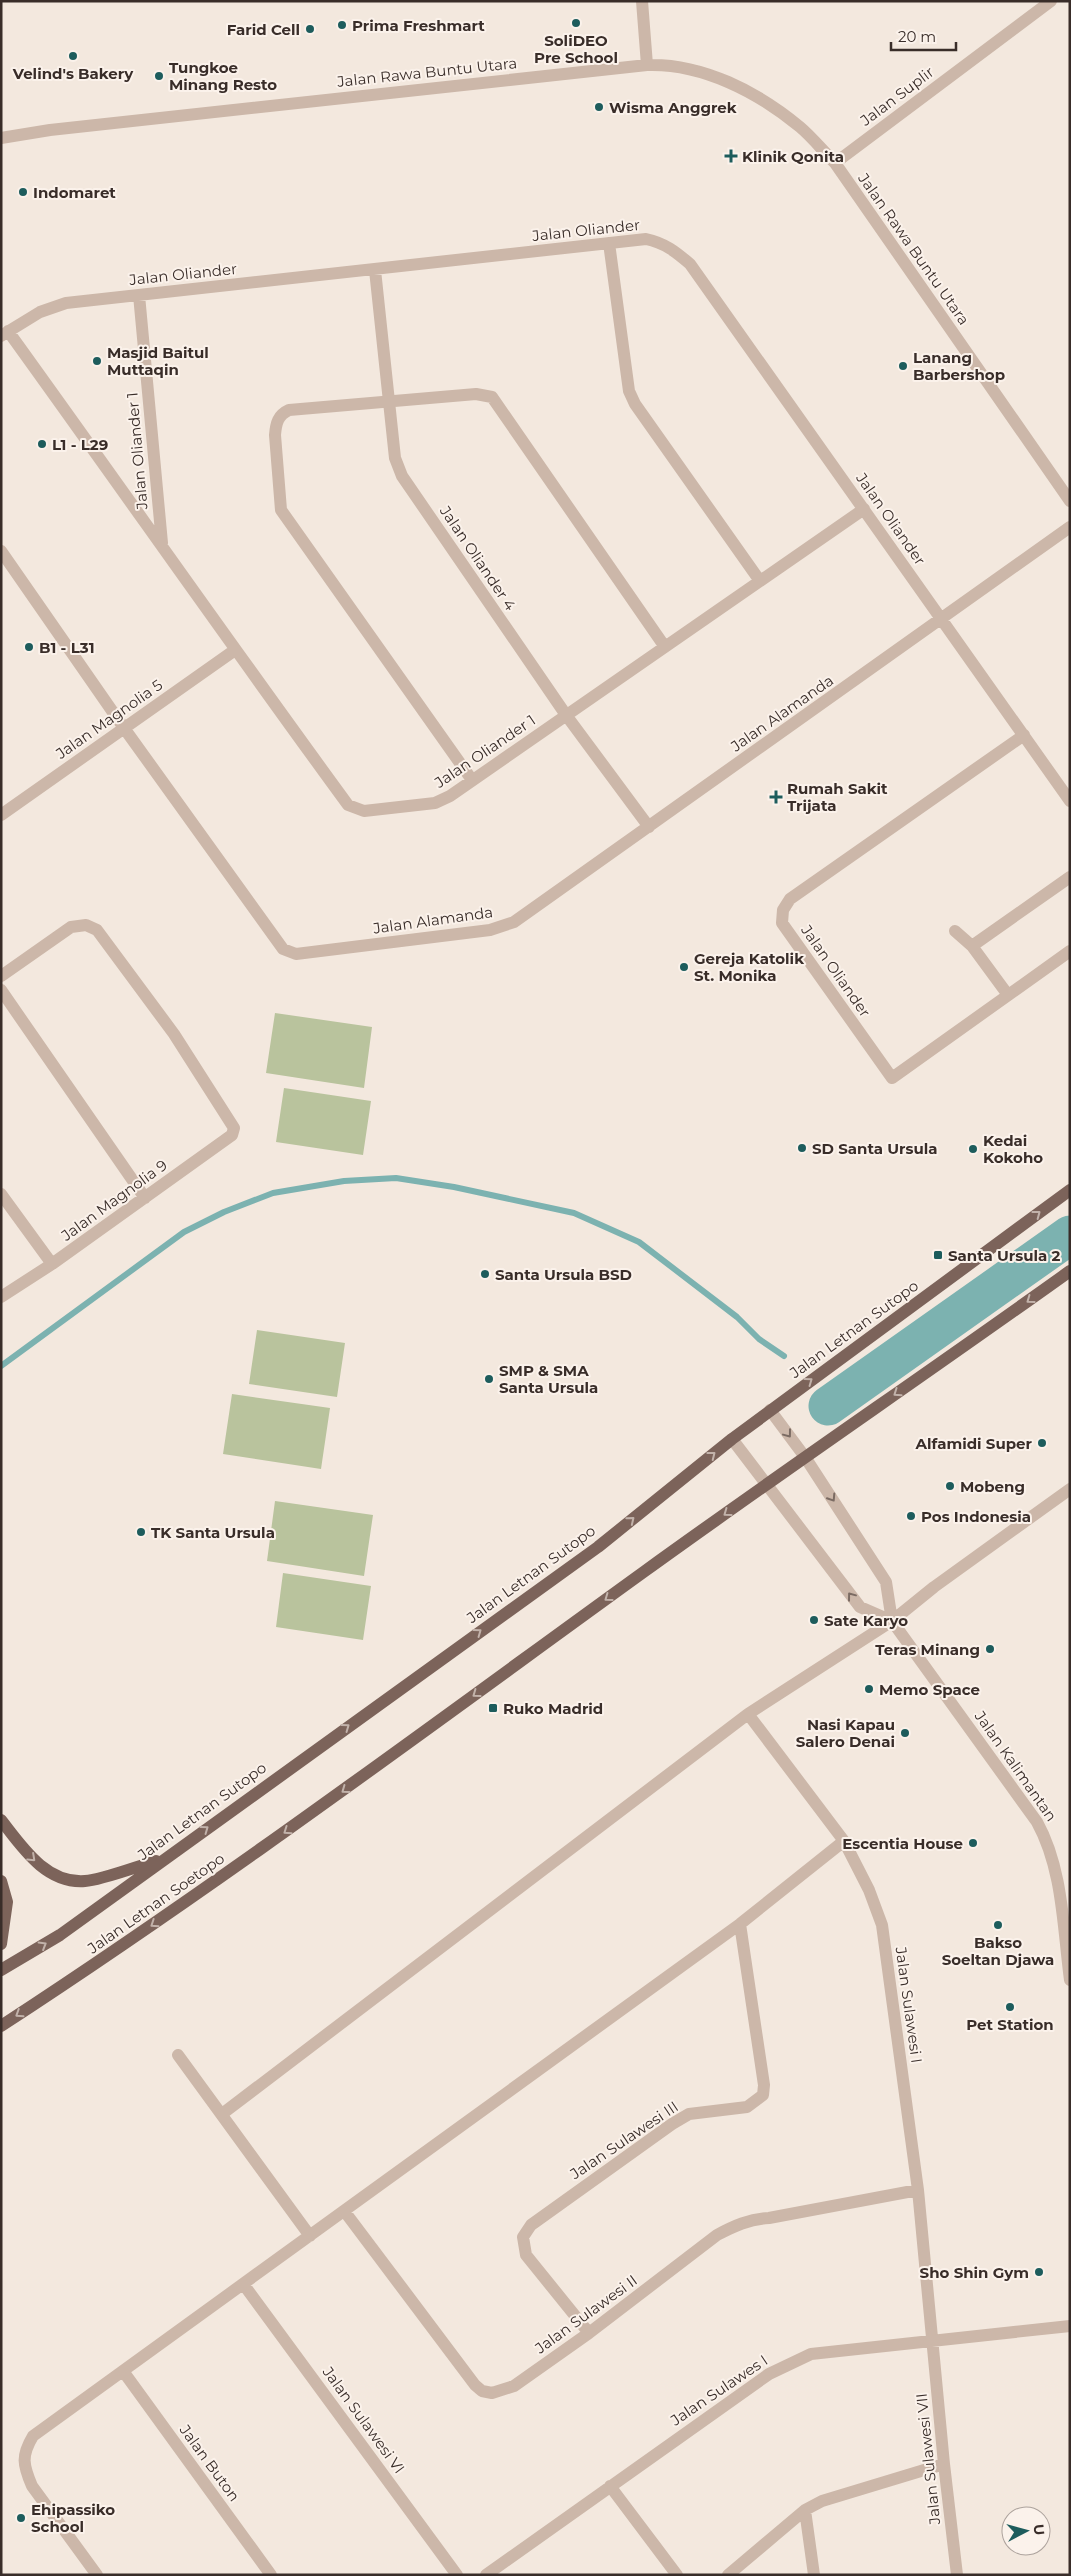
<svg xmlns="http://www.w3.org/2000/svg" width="1071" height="2576" font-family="Montserrat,sans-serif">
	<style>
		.green { fill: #b9c39d }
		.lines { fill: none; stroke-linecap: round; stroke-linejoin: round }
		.stream { stroke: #7cb2b0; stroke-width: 6 }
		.river { stroke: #7cb2b0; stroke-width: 39 }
		.minor { stroke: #ccb7a9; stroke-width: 12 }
		.major { stroke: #7c635a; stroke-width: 12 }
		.oneway { stroke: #c2b2aa }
		.oneway2 { stroke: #7b6b63 }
		.poi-dot { fill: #1d5c5c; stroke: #fbf2eb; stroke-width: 2 }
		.labels { text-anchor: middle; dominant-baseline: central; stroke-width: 4; stroke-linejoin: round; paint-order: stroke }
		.poi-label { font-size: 15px; font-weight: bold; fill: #392d29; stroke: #fbf2eb; text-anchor: start }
		.street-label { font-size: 15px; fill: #392d29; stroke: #fbf2eb }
	</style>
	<rect width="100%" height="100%" fill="#f3e8de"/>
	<path class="green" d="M275 1013 372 1027 364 1088 266 1073Z
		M284 1088 371 1101 363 1155 276 1142Z
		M257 1330 345 1343 337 1397 249 1384Z
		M232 1394 330 1408 321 1469 223 1454Z
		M275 1501 373 1515 364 1576 267 1561Z
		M283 1573 371 1586 363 1640 276 1627Z"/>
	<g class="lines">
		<path class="stream" d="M1 1366 184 1232 224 1212 273 1193 344 1181 396 1178 454 1187 574 1213 639 1242 737 1317 759 1339 784 1356"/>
		<path class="river" d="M828 1406 1070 1235"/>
		<path class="minor" d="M642 1 647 65
			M1 138 50 130 647 65C702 63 758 92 800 127 812 137 823 151 835 163L1070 501
			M835 163 1051 1
			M609 243 629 391 635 404 760 581
			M375 270 395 458 402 476 566 715 649 827
			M139 295 162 543
			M8 331C122 489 233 648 348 805L364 811 435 803 450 796 864 509
			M1 336 40 312 66 303 646 239C665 243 676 252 690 264L1070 801
			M1 551 124 728 283 949 296 954 490 930 514 922 1070 527
			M1024 735 790 899 783 910 782 923 892 1078 1070 951
			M472 780 281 510 275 435C276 423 278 415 289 410L476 394 492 397 665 647
			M1 815 235 650
			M955 931 972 946 1008 995
			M972 946 1070 877
			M1 976 71 927 86 925 97 930 174 1034 234 1128 232 1135 52 1264 1 1297
			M1 990 145 1198
			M1 1194 52 1264
			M770 1410 805 1457 886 1582 892 1621 1037 1822C1063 1869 1063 1928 1070 1980
			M732 1439 860 1607 892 1621
			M748 1714 844 1841 869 1890 882 1925 918 2190 944 2464 957 2575
			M178 2055 310 2236
			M222 2114 748 1714 892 1621 934 1587 1070 1489
			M345 2212 475 2385 482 2391 492 2393 514 2386 589 2333 717 2235C734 2226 749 2219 769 2218L918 2190
			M244 2285 457 2575
			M589 2333 526 2255 523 2237 531 2225 672 2124 689 2114 747 2107 763 2095 764 2085 740 1924
			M123 2371 271 2575
			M610 2486 677 2575
			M805 2510 814 2575
			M97 2575 32 2486C23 2465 21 2456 33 2436L740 1924 844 1841
			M486 2575 769 2374 811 2354 1070 2326
			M728 2575 805 2510 822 2501 944 2464"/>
		<path class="major" d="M1 1820C22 1847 46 1884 85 1881 102 1880 138 1866 156 1861
			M1 1881 7 1902 1 1944
			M1 1970 60 1935 598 1547 732 1439 1070 1190
			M1 2026C222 1882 432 1725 645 1571 786 1469 929 1372 1070 1271"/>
	</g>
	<defs><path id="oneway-chevron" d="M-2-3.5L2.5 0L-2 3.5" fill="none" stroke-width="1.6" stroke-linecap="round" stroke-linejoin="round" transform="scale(1.25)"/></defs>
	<g class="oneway">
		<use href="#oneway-chevron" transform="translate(1037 1214) rotate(-37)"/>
		<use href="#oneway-chevron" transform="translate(1030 1300) rotate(144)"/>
		<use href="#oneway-chevron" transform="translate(809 1381) rotate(-36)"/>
		<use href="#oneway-chevron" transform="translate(897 1393) rotate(145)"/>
		<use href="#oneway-chevron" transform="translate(712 1455) rotate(-38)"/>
		<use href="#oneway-chevron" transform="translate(727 1513) rotate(144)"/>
		<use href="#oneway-chevron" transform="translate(631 1520) rotate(-39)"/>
		<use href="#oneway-chevron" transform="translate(608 1598) rotate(144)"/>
		<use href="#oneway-chevron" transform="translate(478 1632) rotate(-36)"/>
		<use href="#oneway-chevron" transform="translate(476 1694) rotate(144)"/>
		<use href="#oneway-chevron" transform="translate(346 1727) rotate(-36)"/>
		<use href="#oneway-chevron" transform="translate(345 1790) rotate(144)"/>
		<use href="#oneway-chevron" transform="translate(205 1829) rotate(-36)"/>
		<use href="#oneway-chevron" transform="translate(287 1831) rotate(145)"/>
		<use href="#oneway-chevron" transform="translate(32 1858) rotate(43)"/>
		<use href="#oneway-chevron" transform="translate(154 1924) rotate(146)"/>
		<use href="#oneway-chevron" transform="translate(43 1945) rotate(-31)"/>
		<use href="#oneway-chevron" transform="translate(19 2014) rotate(147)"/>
	</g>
	<g class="oneway2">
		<use href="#oneway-chevron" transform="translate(788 1434) rotate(53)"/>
		<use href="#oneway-chevron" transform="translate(832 1498) rotate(57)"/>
		<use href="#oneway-chevron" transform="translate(851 1596) rotate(-127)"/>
	</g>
	<g class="poi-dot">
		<circle cx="576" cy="23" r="5"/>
		<circle cx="342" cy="25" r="5"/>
		<circle cx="310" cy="29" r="5"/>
		<circle cx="73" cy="56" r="5"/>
		<circle cx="159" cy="76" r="5"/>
		<circle cx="599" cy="107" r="5"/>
		<path d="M728.5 148.5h5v5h5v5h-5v5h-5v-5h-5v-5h5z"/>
		<circle cx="23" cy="192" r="5"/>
		<circle cx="97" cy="361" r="5"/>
		<circle cx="903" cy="366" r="5"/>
		<circle cx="42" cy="444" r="5"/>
		<circle cx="29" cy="647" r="5"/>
		<path d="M773.5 789.5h5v5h5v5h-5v5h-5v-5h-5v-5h5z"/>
		<circle cx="684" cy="967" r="5"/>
		<circle cx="802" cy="1148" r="5"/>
		<circle cx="973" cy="1149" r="5"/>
		<rect x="933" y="1250" width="10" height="10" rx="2.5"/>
		<circle cx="485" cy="1274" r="5"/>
		<circle cx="489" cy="1379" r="5"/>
		<circle cx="1042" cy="1443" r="5"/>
		<circle cx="950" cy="1486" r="5"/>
		<circle cx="911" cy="1516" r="5"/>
		<circle cx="141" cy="1532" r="5"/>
		<circle cx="814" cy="1620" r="5"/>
		<circle cx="990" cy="1649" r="5"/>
		<circle cx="869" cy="1689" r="5"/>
		<rect x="488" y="1703" width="10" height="10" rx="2.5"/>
		<circle cx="905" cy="1733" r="5"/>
		<circle cx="973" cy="1843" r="5"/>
		<circle cx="998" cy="1925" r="5"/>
		<circle cx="1010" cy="2007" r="5"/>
		<circle cx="1039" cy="2272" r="5"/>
		<circle cx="21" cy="2518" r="5"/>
	</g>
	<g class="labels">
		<g class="poi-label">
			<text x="352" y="25">Prima Freshmart</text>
			<text x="300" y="29" text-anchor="end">Farid Cell</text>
			<text x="576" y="40" text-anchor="middle">SoliDEO<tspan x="576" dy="17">Pre School</tspan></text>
			<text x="169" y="67">Tungkoe<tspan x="169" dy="17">Minang Resto</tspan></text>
			<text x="73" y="73" text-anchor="middle">Velind's Bakery</text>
			<text x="609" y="107">Wisma Anggrek</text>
			<text x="742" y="156">Klinik Qonita</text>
			<text x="33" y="192">Indomaret</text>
			<text x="107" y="352">Masjid Baitul<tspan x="107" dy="17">Muttaqin</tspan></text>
			<text x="913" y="357">Lanang<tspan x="913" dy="17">Barbershop</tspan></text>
			<text x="52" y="444">L1 - L29</text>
			<text x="39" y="647">B1 - L31</text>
			<text x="787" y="788">Rumah Sakit<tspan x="787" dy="17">Trijata</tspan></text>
			<text x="694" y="958">Gereja Katolik<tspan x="694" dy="17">St. Monika</tspan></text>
			<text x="983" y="1140">Kedai<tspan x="983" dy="17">Kokoho</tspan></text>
			<text x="812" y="1148">SD Santa Ursula</text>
			<text x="948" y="1255">Santa Ursula 2</text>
			<text x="495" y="1274">Santa Ursula BSD</text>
			<text x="499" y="1370">SMP &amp; SMA<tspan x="499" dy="17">Santa Ursula</tspan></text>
			<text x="1032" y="1443" text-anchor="end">Alfamidi Super</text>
			<text x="960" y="1486">Mobeng</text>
			<text x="921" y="1516">Pos Indonesia</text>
			<text x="151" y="1532">TK Santa Ursula</text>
			<text x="824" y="1620">Sate Karyo</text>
			<text x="980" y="1649" text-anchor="end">Teras Minang</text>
			<text x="879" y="1689">Memo Space</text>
			<text x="503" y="1708">Ruko Madrid</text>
			<text x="895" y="1724" text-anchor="end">Nasi Kapau<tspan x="895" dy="17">Salero Denai</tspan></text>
			<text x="963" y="1843" text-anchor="end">Escentia House</text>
			<text x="998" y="1942" text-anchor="middle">Bakso<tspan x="998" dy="17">Soeltan Djawa</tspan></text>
			<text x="1010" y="2024" text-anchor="middle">Pet Station</text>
			<text x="1029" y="2272" text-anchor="end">Sho Shin Gym</text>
			<text x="31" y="2509">Ehipassiko<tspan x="31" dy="17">School</tspan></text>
		</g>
		<g class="street-label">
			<text transform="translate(427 72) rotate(-6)">Jalan Rawa Buntu Utara</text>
			<text transform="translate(897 96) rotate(-37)">Jalan Suplir</text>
			<text transform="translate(586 230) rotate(-6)">Jalan Oliander</text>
			<text transform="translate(914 249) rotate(55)">Jalan Rawa Buntu Utara</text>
			<text transform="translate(183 274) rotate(-6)">Jalan Oliander</text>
			<text transform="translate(137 451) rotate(-95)">Jalan Oliander 1</text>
			<text transform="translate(891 519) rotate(55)">Jalan Oliander</text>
			<text transform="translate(478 558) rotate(56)">Jalan Oliander 4</text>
			<text transform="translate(782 713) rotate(-35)">Jalan Alamanda</text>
			<text transform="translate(109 719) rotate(-35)">Jalan Magnolia 5</text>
			<text transform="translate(485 751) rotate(-34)">Jalan Oliander 1</text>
			<text transform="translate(433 920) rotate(-8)">Jalan Alamanda</text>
			<text transform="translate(836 971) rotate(55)">Jalan Oliander</text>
			<text transform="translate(114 1200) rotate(-36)">Jalan Magnolia 9</text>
			<text transform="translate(854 1329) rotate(-36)">Jalan Letnan Sutopo</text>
			<text transform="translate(531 1574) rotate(-36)">Jalan Letnan Sutopo</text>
			<text transform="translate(1016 1766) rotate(55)">Jalan Kalimantan</text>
			<text transform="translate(202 1811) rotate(-36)">Jalan Letnan Sutopo</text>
			<text transform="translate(156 1903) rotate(-35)">Jalan Letnan Soetopo</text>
			<text transform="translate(909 2005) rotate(82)">Jalan Sulawesi I</text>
			<text transform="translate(624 2140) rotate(-34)">Jalan Sulawesi III</text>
			<text transform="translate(586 2314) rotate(-36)">Jalan Sulawesi II</text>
			<text transform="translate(719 2390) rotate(-34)">Jalan Sulawes I</text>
			<text transform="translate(364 2420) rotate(54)">Jalan Sulawesi VI</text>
			<text transform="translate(928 2459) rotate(-96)">Jalan Sulawesi VII</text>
			<text transform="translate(210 2463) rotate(54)">Jalan Buton</text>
		</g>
	</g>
	<rect width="1071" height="2576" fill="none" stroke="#392d29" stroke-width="5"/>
	<g transform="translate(1026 2531) rotate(84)"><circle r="24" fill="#fbf2eb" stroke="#ada39d"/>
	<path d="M0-4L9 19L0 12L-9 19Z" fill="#1d5c5c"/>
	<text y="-8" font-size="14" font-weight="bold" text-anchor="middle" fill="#392d29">U</text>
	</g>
	<path d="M891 42v8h65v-8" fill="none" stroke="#392d29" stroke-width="2.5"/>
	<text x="898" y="42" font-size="15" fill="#392d29" stroke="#fbf2eb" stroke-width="4" paint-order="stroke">20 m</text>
</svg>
